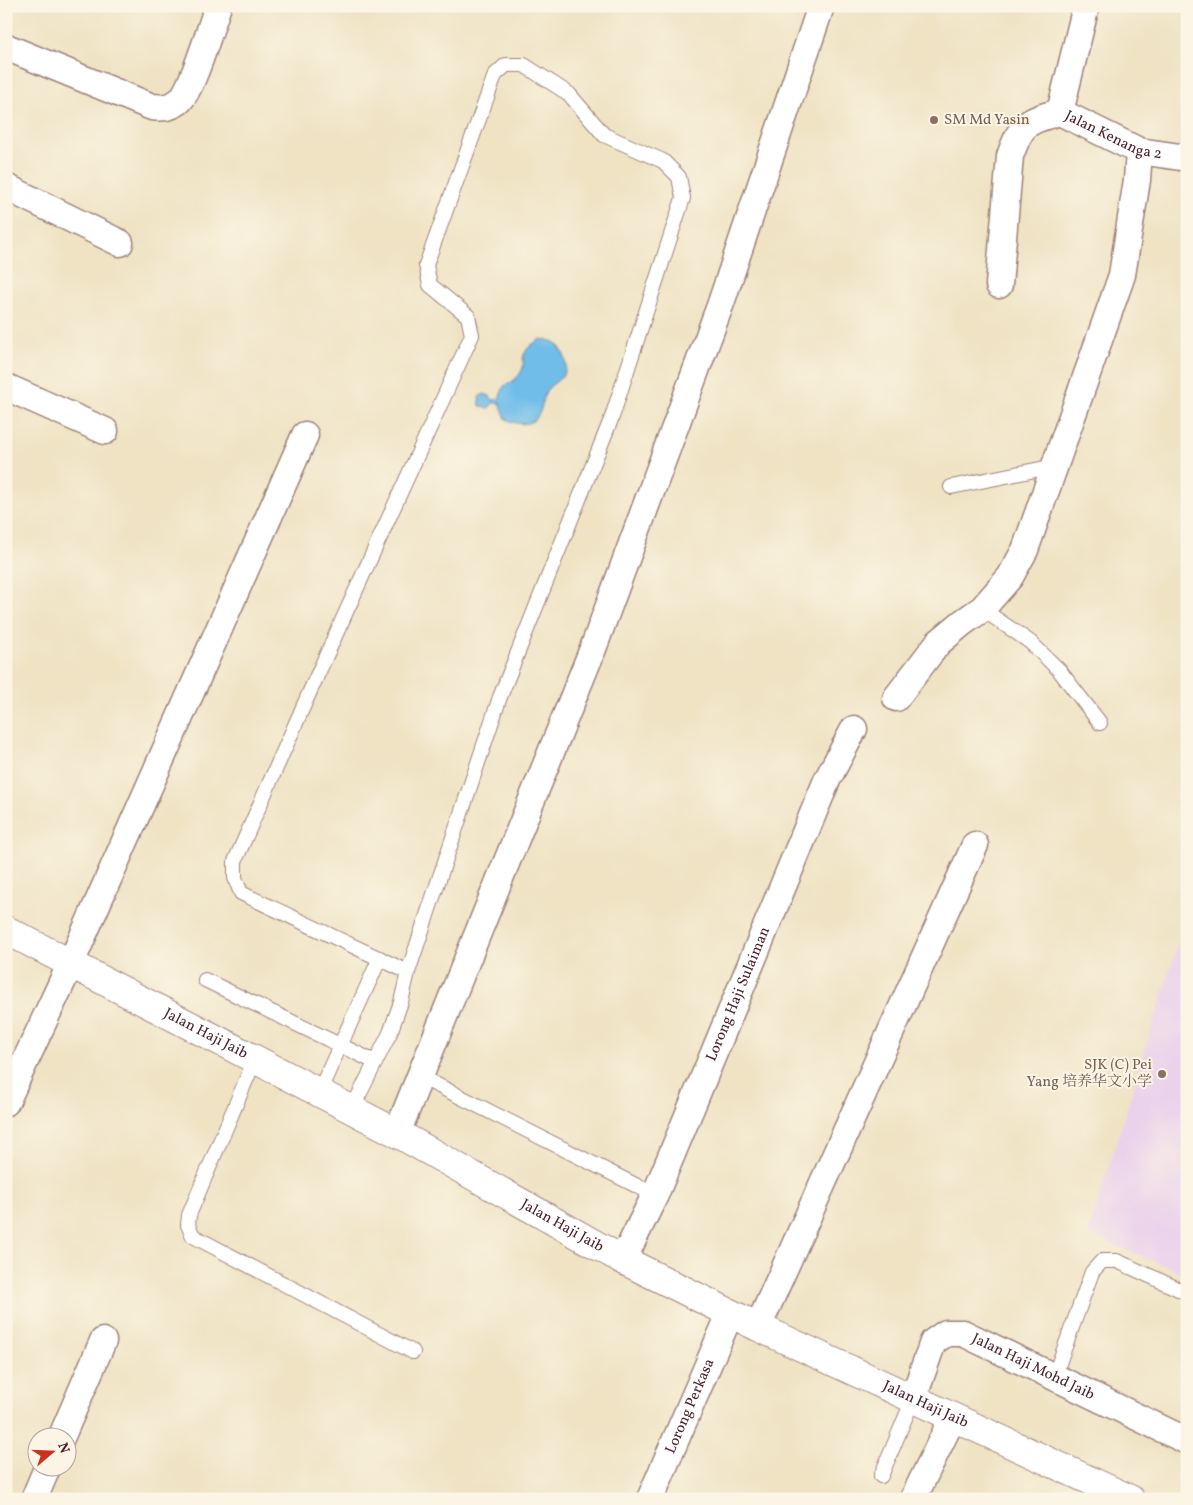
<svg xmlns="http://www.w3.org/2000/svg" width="1193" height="1505" font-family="Vollkorn,'Noto Serif SC',serif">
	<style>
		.built { fill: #ead1ec }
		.water { fill: #6fbde9; stroke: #5c6e8a }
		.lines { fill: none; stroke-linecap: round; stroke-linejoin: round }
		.service-casing { stroke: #9c8178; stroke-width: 16 }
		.minor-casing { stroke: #9c8178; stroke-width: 29 }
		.tertiary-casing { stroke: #9c8178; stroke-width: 30 }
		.service { stroke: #fff; stroke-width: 14 }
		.minor { stroke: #fff; stroke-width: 26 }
		.tertiary { stroke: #fff; stroke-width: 28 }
		.education-dot { fill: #8d6e63; stroke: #fcf5e5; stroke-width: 2 }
		.labels { text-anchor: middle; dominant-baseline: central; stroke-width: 4; stroke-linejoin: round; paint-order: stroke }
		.education-label { font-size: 15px; fill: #785e54; stroke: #fcf5e5; text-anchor: start }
		.street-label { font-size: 15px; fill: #4a1f2b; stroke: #fcf5e5 }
	</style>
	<rect width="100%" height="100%" fill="#fcf5e5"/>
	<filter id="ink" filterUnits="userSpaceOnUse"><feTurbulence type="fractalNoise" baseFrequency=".02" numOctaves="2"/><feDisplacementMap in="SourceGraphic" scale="10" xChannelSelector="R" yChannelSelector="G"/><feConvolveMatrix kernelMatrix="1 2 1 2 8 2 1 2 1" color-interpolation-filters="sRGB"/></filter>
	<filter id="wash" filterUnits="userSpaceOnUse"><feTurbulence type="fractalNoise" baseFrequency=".0096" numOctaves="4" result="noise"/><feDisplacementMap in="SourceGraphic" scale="20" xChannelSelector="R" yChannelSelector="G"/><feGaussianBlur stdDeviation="1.12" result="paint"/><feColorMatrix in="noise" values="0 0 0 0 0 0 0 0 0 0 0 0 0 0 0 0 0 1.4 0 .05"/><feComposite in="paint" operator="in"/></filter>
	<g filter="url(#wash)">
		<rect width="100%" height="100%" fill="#efe3c4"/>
		<path class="built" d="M1187 915V1275L1088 1234Z"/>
		<path class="water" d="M541 339C544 340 549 340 552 341 563 346 570 365 563 375 559 381 551 384 546 391 543 396 543 403 541 409 535 427 520 426 506 419L500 403H493L488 409 480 406 479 397 484 394 490 396 492 400 499 399 504 386C512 383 521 376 523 367 524 363 522 359 524 355 527 347 534 343 541 339Z"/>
	</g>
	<g filter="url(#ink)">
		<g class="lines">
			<g class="service-casing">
				<path id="service" d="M506 65H524L569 94 604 135 663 161 679 177 683 198 612 417 500 697 408 972 241 893 235 878V861L311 689 472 335 468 316 430 285 426 265 495 75Z
					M951 487 1055 466
					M982 609 1030 642 1059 670 1100 723
					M205 980 375 1062
					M255 1059 189 1215 188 1225 193 1236 413 1352
					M419 1076 655 1195
					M319 1092 380 958
					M352 1109 390 1033 401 1002 408 972
					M1054 1377 1092 1272 1102 1261H1117L1187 1293
					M881 1476 913 1399"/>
			</g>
			<g class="minor-casing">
				<g id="minor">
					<path id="s1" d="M1086 6 1060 112 1139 151 1187 158"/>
					<path d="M6 47 152 107C162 108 169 108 178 102 192 92 211 25 218 6"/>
					<path d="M6 187 120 243"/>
					<path d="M999 285 1010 156C1022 122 1027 121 1060 112"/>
					<path d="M6 387 105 431"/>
					<path d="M896 698 938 643 962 623 982 609 1010 577 1025 550 1122 275 1137 180 1139 151"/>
					<path d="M6 1102 71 963 305 435"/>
					<path d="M397 1133 594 646 721 303 821 6"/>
					<path id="s2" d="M623 1260 655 1195 827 780 854 729"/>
					<path d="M758 1327 975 845"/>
					<path id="s3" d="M913 1399 933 1342 946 1333H963L1187 1441"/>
					<path d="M61 1438 103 1341"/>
					<path d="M34 1499 47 1468"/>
					<path id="s4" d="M650 1499 730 1314"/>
					<path d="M913 1499 953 1417"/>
				</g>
			</g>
			<g class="tertiary-casing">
				<g id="tertiary">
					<path id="s5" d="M6 930 397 1133 623 1260 758 1327 1130 1499"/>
				</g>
			</g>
			<use href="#service" class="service"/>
			<use href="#minor" class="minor"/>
			<use href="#tertiary" class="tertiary"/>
		</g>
	</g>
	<g class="education-dot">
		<circle cx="934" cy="120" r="5"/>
		<circle cx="1162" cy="1074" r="5"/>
	</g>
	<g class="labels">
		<g class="education-label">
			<text x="944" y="120">SM Md Yasin</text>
			<text x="1152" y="1065" text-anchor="end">SJK (C) Pei<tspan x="1152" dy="17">Yang 培养华文小学</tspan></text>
		</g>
		<g class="street-label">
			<text stroke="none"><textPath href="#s1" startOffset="168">Jalan Kenanga 2</textPath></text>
			<text stroke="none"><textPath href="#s2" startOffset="290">Lorong Haji Sulaiman</textPath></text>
			<text stroke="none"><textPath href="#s5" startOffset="225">Jalan Haji Jaib</textPath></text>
			<text stroke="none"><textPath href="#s5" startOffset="630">Jalan Haji Jaib</textPath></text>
			<text stroke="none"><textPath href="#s3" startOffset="171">Jalan Haji Mohd Jaib</textPath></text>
			<text stroke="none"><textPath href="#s5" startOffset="1035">Jalan Haji Jaib</textPath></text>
			<text stroke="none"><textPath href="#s4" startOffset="101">Lorong Perkasa</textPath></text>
		</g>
	</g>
	<rect width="1193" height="1505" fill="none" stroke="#fcf5e5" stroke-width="25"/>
	<g transform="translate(52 1452) rotate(71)"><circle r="24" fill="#fcf5e5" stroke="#b59f9b"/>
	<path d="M0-4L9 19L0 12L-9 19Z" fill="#c8321e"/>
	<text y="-8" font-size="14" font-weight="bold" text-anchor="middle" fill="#4a1f2b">N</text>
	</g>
</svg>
